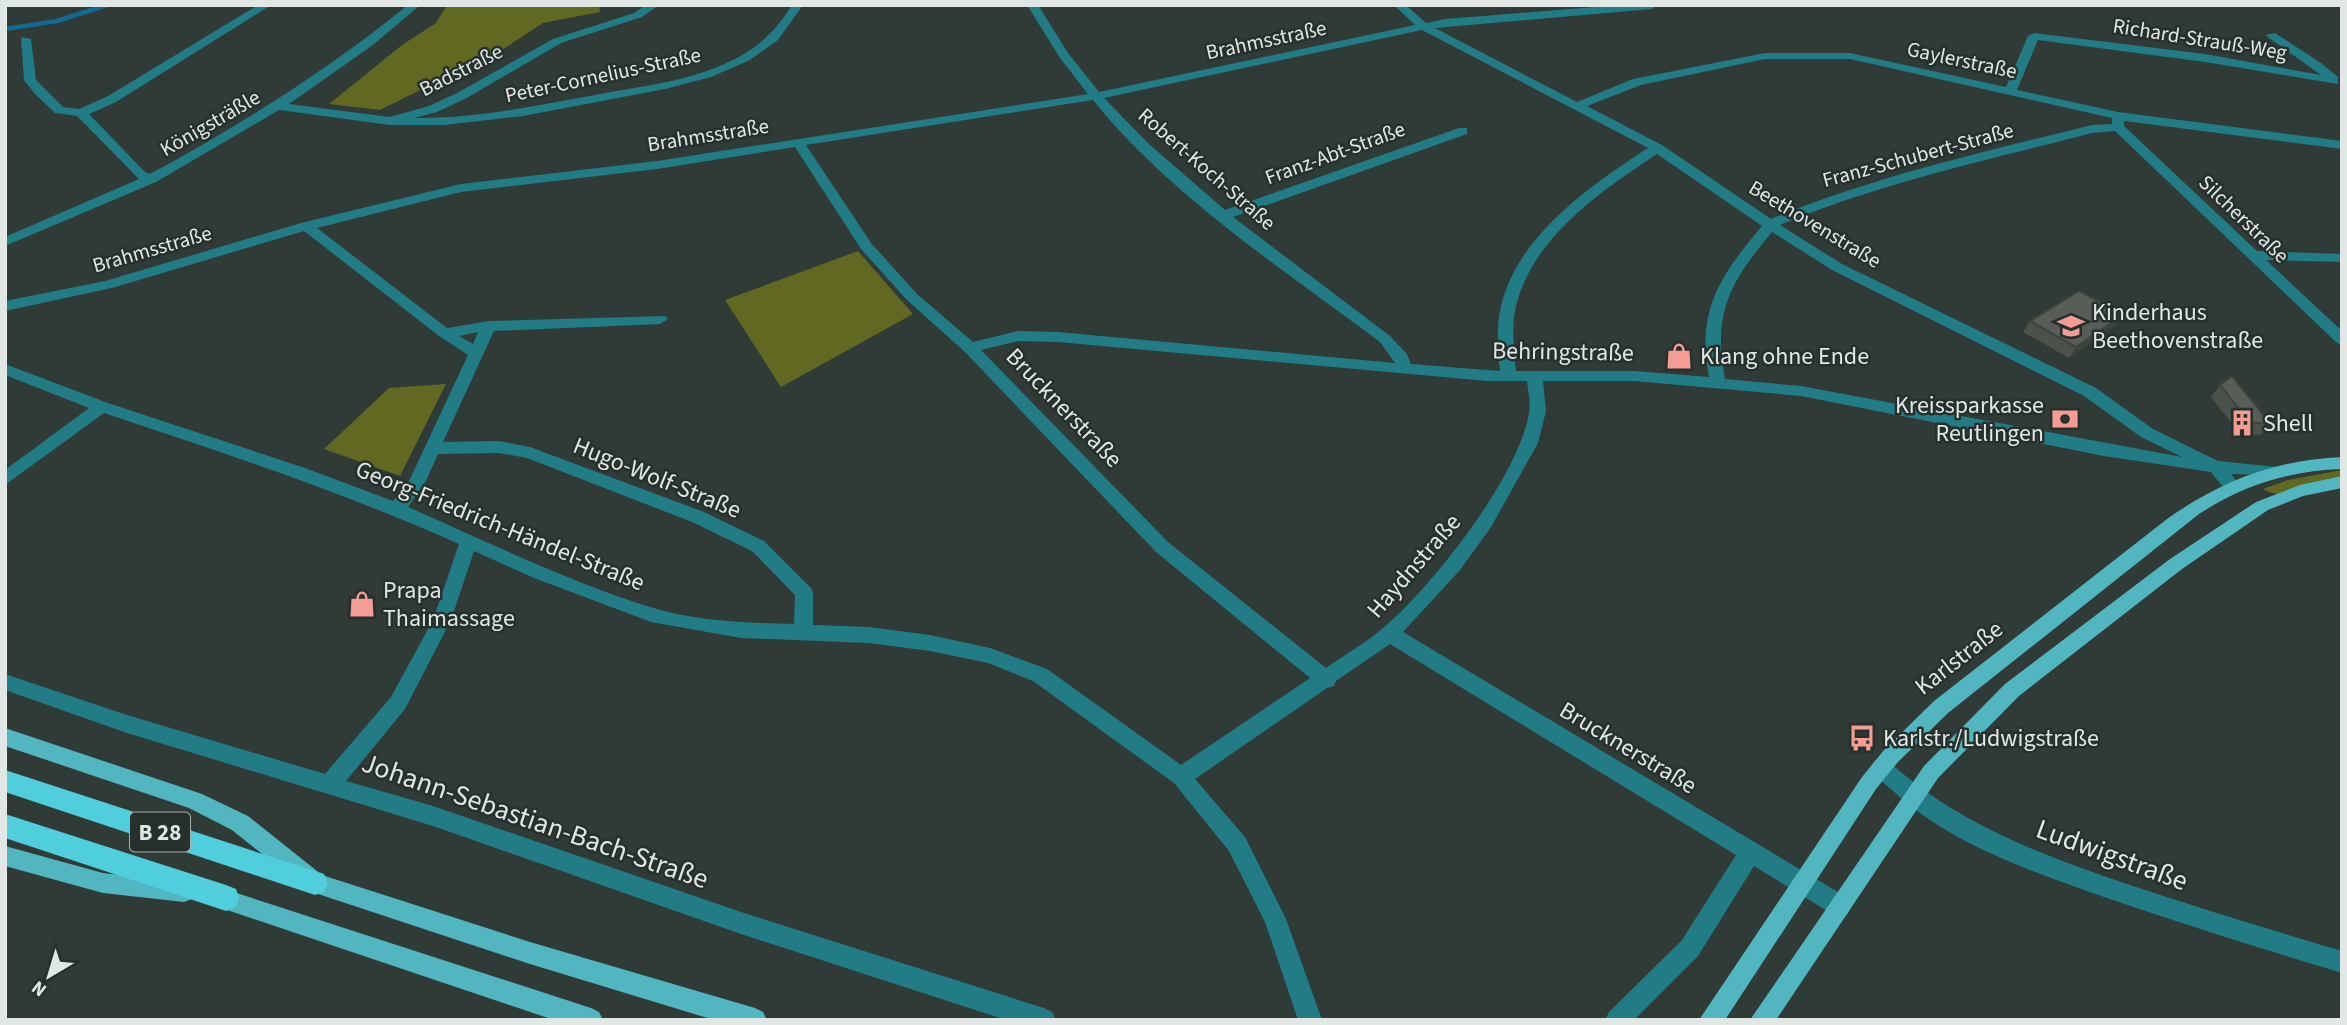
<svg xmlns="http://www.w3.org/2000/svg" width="2347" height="1025" font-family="'Source Sans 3',sans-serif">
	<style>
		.green { fill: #606822 }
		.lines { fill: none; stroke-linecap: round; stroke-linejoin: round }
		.stream { stroke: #126a92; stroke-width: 4.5 }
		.minor { fill: #217c86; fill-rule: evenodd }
		.major { fill: #51b6c0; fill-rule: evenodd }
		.highway { fill: #51cedb; fill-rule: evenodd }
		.wall { fill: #4b514b }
		.shaded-wall { fill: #3d423d }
		.building { fill: #575e57; stroke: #3d423d; stroke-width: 2 }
		.labels { text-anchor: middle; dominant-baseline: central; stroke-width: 5; stroke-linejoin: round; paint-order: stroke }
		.far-street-label { font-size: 21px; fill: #e1e7e5; stroke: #26302d }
		.shield { fill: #26302d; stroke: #a9b0ae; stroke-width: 2 }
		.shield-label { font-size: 23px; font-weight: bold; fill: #e1e7e5 }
		.poi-label { font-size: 24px; fill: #e1e7e5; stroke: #26302d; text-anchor: start }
		.street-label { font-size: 24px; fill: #e1e7e5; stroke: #26302d }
		.near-street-label { font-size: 28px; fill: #e1e7e5; stroke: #26302d }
	</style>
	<rect width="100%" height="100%" fill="#303a37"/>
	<path class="green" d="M447 5H599L600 12 543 23 505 48 380 110 329 104 402 45 436 23Z
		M858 251 913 314 781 387 725 300Z
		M446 384 400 476 324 449 389 388Z
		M2342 470V477C2320 484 2283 503 2263 489L2288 480Z"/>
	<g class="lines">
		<path class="stream" d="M5 29 57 21 107 5"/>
		<path class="minor" d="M258 5H271L116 102 89 114 144 171 149 174 163 167C250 119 331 67 408 5H420L373 45 289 104 390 117 429 106 457 93 553 39 634 13 646 5H659L642 17 561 43 465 99 437 112 414 118C477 119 538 105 600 94 648 85 700 80 744 54 765 41 779 26 792 5H803L778 40 750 60 711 77 665 89 523 116 444 125H390L279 110 156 182 5 246V237L139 179 77 116 55 113 34 93 24 80 21 37 31 39 36 80 63 107 79 109 108 96Z
			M1027 5H1038L1068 53 1099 92 1415 25 1394 5H1406L1426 23 1445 19 1619 5H1657L1652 9 1435 28 1577 102 1633 79 1765 53H1850L2006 87 2028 36 2034 33 2205 54 2321 75 2265 35 2275 33 2321 63 2338 77V84L2205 62 2038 40 2017 90 2118 112 2342 141V149L2124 121V126L2257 251 2342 254V262L2266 260 2342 331V345L2337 343 2115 131 2092 133C1988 160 1880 183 1780 225L1842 264 2096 388 2153 429 2218 461 2277 467 2279 471 2277 475 2231 474 2241 487 2232 493 2226 491 2211 472 2104 456 1801 396 1634 381H1543L1546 411 1538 443 1491 527 1460 570 1403 632 1848 898 1851 906 1848 914 1840 917 1832 914 1754 866 1698 956 1634 1020H1605L1609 1012 1682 940 1736 855 1390 644 1336 681 1334 686 1327 688 1195 779 1245 837 1286 919 1322 1020H1298L1265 922 1229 851 1174 783 1033 681 988 663 930 651 869 643 741 638 651 622 534 578 474 551 451 620 405 709 346 781 433 806 741 912 1044 1008 1052 1012 1056 1020H1006L741 934 433 826 127 733 5 690V674L127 715 325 774 391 697 433 620 459 544C343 492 224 453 104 413L5 485V470L89 408 5 375V364L108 403 305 468 393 501 410 479 468 355 439 336 304 231 112 288 5 311V301L105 281 301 223 461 184 657 161 1088 94 1060 58ZM1422 30 1648 148C1590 186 1518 235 1501 306 1496 327 1498 350 1500 371L1411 364 1407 354 1390 336 1233 217 1467 134V128H1459L1225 210 1149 144 1104 98ZM1765 59H1850L2112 118V124L2092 125C1984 152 1873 177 1771 219L1662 145 1587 106 1641 85ZM1093 100C1166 192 1286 272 1380 342L1395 363 1058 332 1018 331 973 342 917 294 871 243 806 145ZM795 147 861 249 907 300 965 352 1156 552 1310 678 1181 765 1047 669 990 648 930 635 869 627 813 625V593L811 588 764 541 704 512 530 447 499 441 443 442 494 331 660 324 668 319 665 316 489 321 447 328 317 228 461 192 657 169ZM1657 154 1762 226C1721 275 1696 309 1709 377L1634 371H1516C1514 350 1511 327 1516 306 1533 237 1601 191 1657 154ZM1772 232 1832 270 2084 396 2141 437 2182 457 1801 386 1725 379C1712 312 1731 281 1772 232ZM478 332 473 344 459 336ZM1018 341 1058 342 1487 381H1527C1528 391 1531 403 1529 413 1519 476 1432 587 1383 628 1366 643 1344 655 1326 668L1168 542 981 350ZM499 453 527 458 692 522 752 551 795 595 794 624C748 623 694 621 650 607 567 581 488 542 408 507L426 481 438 454Z
			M1881 758 1888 761C1959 825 2044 856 2133 886 2202 909 2272 930 2342 951V973C2262 949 2183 924 2104 897 2031 871 1949 844 1892 790 1884 783 1875 777 1871 767L1874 761Z"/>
		<path class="major" d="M2342 457V469C2288 471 2244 485 2199 514L1948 713 1898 762 1876 789 1725 1020H1699L1862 777 1884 750 1934 701 2167 519C2221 481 2275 460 2342 457Z
			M2342 476V488L2303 496 2268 510 2182 569 2019 696 1938 778 1776 1020H1750L1924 766 2005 684 2170 559 2256 502 2300 485Z
			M5 728 202 794 248 816 322 875 530 942 755 1008 763 1012 767 1020H714L530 964 315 893 307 890 232 830 189 808 5 746Z
			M5 846 103 873 184 882 192 885 195 892 192 899 184 902 103 893 5 866Z
			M215 886 591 1008 599 1012 603 1020H554L215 906 207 903 204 896 207 889Z"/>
		<path class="highway" d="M5 770 315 871 324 874 328 883 324 892 315 895 5 792Z
			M5 814 226 885 236 889 239 898 236 907 226 911 5 838Z"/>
	</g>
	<path class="wall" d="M2124 314 2116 325 2069 358 2023 332 2030 321Z
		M2220 385 2270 423 2261 435 2240 434 2211 397Z"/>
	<path class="shaded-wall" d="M2124 314 2116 325 2069 358 2076 347Z"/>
	<path class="building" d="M2079 291 2124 314 2076 347 2030 321Z
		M2232 376 2270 423H2250L2220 385Z"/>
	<defs>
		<g id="school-bare" transform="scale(2.1)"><path d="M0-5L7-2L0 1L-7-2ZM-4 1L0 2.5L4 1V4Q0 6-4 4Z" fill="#f59c94" stroke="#26302d" stroke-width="2.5" paint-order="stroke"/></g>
		<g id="shop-bare" transform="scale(2.1)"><path d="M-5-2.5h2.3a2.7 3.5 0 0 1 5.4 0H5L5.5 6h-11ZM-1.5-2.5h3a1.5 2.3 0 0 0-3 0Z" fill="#f59c94" stroke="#26302d" stroke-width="2.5" paint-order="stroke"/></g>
		<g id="bank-bare" transform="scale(2.1)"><path d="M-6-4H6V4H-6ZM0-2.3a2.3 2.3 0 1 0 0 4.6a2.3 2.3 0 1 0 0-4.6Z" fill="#f59c94" stroke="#26302d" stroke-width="2.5" paint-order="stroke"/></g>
		<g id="building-bare" transform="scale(2.1)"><path d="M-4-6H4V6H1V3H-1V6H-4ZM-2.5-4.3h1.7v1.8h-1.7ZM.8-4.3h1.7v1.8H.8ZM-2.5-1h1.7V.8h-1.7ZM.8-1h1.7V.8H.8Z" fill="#f59c94" stroke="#26302d" stroke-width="2.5" paint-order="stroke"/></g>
		<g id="bus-bare" transform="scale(2.1)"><path d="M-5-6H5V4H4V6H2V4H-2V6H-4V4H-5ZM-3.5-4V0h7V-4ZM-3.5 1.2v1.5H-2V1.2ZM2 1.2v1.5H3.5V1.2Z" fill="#f59c94" stroke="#26302d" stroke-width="2.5" paint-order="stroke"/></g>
	</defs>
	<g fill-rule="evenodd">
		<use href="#school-bare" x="2071" y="326"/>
		<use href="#shop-bare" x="1679" y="356"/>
		<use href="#bank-bare" x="2065" y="419"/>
		<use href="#building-bare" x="2242" y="423"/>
		<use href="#shop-bare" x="362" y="604"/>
		<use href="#bus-bare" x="1862" y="738"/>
	</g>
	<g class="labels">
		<g class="far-street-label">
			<text transform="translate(2200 39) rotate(9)">Richard-Strauß-Weg</text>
			<text transform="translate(1266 40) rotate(-12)">Brahmsstraße</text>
			<text transform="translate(1962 60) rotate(12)">Gaylerstraße</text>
			<text transform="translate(461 70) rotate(-27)">Badstraße</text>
			<text transform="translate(603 75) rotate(-12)">Peter-Cornelius-Straße</text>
			<text transform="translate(210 123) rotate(-30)">Königsträßle</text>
			<text transform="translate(708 135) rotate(-9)">Brahmsstraße</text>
			<text transform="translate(1335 153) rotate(-20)">Franz-Abt-Straße</text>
			<text transform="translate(1918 155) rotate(-15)">Franz-Schubert-Straße</text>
			<text transform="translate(1207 169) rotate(41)">Robert-Koch-Straße</text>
			<text transform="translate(2244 219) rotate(44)">Silcherstraße</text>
			<text transform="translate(1815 224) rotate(31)">Beethovenstraße</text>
			<text transform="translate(152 249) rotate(-16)">Brahmsstraße</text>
		</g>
		<rect class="shield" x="130" y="812.5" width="60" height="39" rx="5"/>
		<g class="shield-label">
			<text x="160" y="832">B 28</text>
		</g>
		<g class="poi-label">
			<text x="2092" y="312">Kinderhaus<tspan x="2092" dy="28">Beethovenstraße</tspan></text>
			<text x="1700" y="356">Klang ohne Ende</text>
			<text x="2044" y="405" text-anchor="end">Kreissparkasse<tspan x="2044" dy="28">Reutlingen</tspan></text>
			<text x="2263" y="423">Shell</text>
			<text x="383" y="590">Prapa<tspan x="383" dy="28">Thaimassage</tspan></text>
			<text x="1883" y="738">Karlstr./Ludwigstraße</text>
		</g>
		<g class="street-label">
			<text transform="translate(1563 352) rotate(1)">Behringstraße</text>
			<text transform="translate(1064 408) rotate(46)">Brucknerstraße</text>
			<text transform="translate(657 478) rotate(22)">Hugo-Wolf-Straße</text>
			<text transform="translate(500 526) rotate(22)">Georg-Friedrich-Händel-Straße</text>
			<text transform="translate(1414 566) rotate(-49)">Haydnstraße</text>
			<text transform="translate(1959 658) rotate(-38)">Karlstraße</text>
			<text transform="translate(1628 748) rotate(31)">Brucknerstraße</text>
		</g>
		<g class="near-street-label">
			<text transform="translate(535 821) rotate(19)">Johann-Sebastian-Bach-Straße</text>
			<text transform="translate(2112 855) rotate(20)">Ludwigstraße</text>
		</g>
	</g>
	<rect width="2347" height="1025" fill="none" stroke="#e1e7e5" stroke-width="14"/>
	<g transform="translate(49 976) rotate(218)" stroke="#26302d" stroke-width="5" paint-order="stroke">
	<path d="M0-5L12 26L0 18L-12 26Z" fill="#e1e7e5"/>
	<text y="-10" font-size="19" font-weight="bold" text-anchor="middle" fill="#e1e7e5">N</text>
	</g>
</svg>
